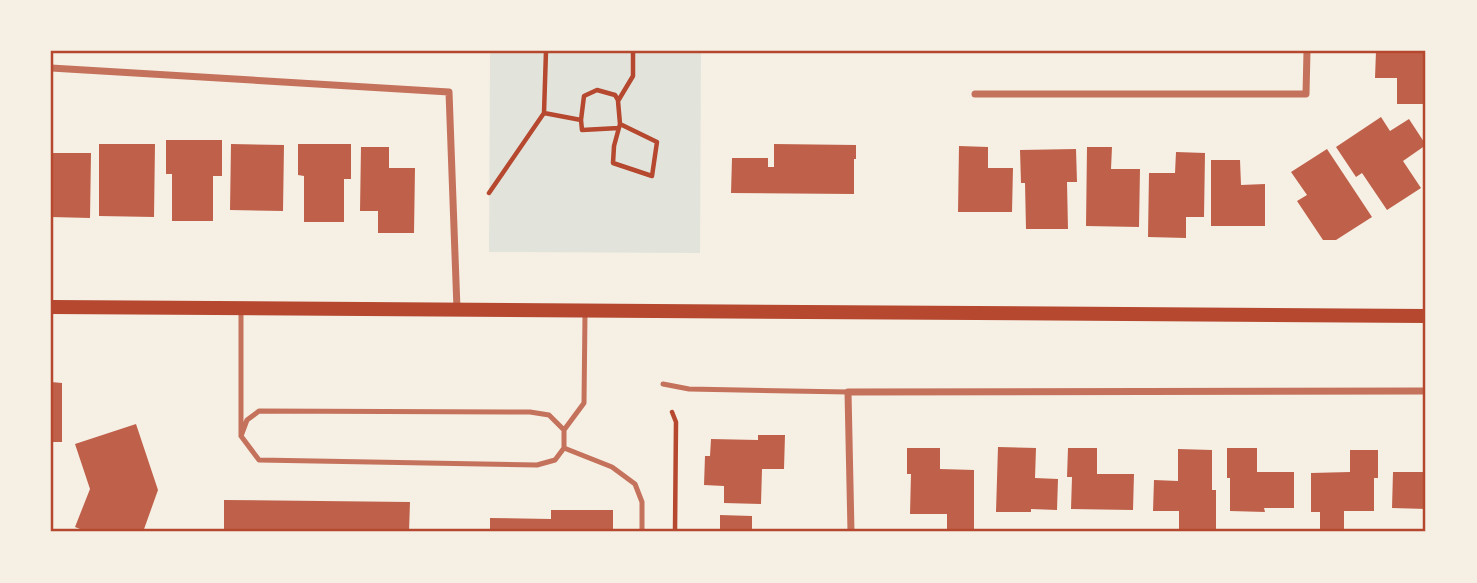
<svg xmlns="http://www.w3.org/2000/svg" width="1477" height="583" font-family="'PT Serif',serif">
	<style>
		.green { fill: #e2e4dc }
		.building { fill: #bf614a }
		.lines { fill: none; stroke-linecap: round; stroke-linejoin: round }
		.path { stroke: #b5482f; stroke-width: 4.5 }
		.service { stroke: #c5725c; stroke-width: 5 }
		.minor { stroke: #c5725c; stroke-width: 7 }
		.secondary { stroke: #b5482f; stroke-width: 14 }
		.neatline { fill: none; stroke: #b5482f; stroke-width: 2.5 }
	</style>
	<rect width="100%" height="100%" fill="#f6efe4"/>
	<path class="green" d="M490 51H701L700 253 489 252Z"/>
	<path class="building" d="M1376 51H1426V104H1397V78H1375Z
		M1381 117 1390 131 1409 119 1426 145 1403 161 1421 188 1387 210 1362 173 1356 177 1336 147Z
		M166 140H222V176H213V221H172V174H166Z
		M99 144H155L154 217 99 216Z
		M231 144 284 145 283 211 230 210Z
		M298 144H351V179H344V222H304V176L298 175Z
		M774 144 856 145V159H854V194L731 193 732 158H768V167H774Z
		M959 146 988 147V168H1013L1012 212H958Z
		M361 147H389V168H415L414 233H378V211H360Z
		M1087 147H1112L1111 169H1140L1139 227 1086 226Z
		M1076 149 1077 182H1067L1068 229H1026L1025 183H1021L1020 150Z
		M1327 149 1372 217 1336 240H1323L1297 201 1307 195 1291 172Z
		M1176 152 1205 153 1204 217H1186V238L1148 237 1149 173H1175Z
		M51 153H91L90 218 51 217Z
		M1211 160H1240L1241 185 1265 184V226H1211Z
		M51 382 62 383V442H51Z
		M136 424 158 490 143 532H84L85 531 75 527 90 489 75 444Z
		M758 435H785L784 469H762L761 504 724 503V486L704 485 705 456H710L711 439 758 440Z
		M998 447 1036 448 1035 478 1058 479 1057 510 1031 509V512H996Z
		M907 448H940V469L974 470V532H947V514H910L911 474H907Z
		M1068 448H1097V474H1134L1133 510 1071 509 1072 477H1067Z
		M1227 448H1257V472H1294V508H1264L1265 512 1230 511V478H1227Z
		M1178 449 1212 450V490H1216V529H1179V511H1153L1154 480 1178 481Z
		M1350 450H1378V478H1374V511H1344V532H1320V512H1311V473L1350 472Z
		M1393 472H1426V509L1392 508Z
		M224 500 410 502 409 532H224Z
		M551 510H613V532H490V518L551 519Z
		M720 515 752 516V532H720Z"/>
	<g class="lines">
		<path class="path" d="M544 113 546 51
			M581 120 584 96 597 90 615 95 618 100
			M620 124 614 146 613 163 652 176 657 142 620 124 618 101 633 76V51
			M489 193 544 113 581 120 582 130 619 128
			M672 412 676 422 675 532"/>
		<path class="service" d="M663 384 689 389 848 392
			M564 430 584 403 585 314
			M241 436 247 420 259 411 530 412 549 415 564 430V448L555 460 537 465 259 460 241 436V311
			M564 448 612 467 635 484 642 502V532"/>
		<path class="minor" d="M51 68 449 92 457 309
			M975 94H1306L1307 51
			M851 532 848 392 1426 391"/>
		<path class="secondary" d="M51 307 1426 316"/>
	</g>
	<rect width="1477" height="583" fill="none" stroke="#f6efe4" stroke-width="105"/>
	<rect x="52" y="52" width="1372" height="478" class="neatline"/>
</svg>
